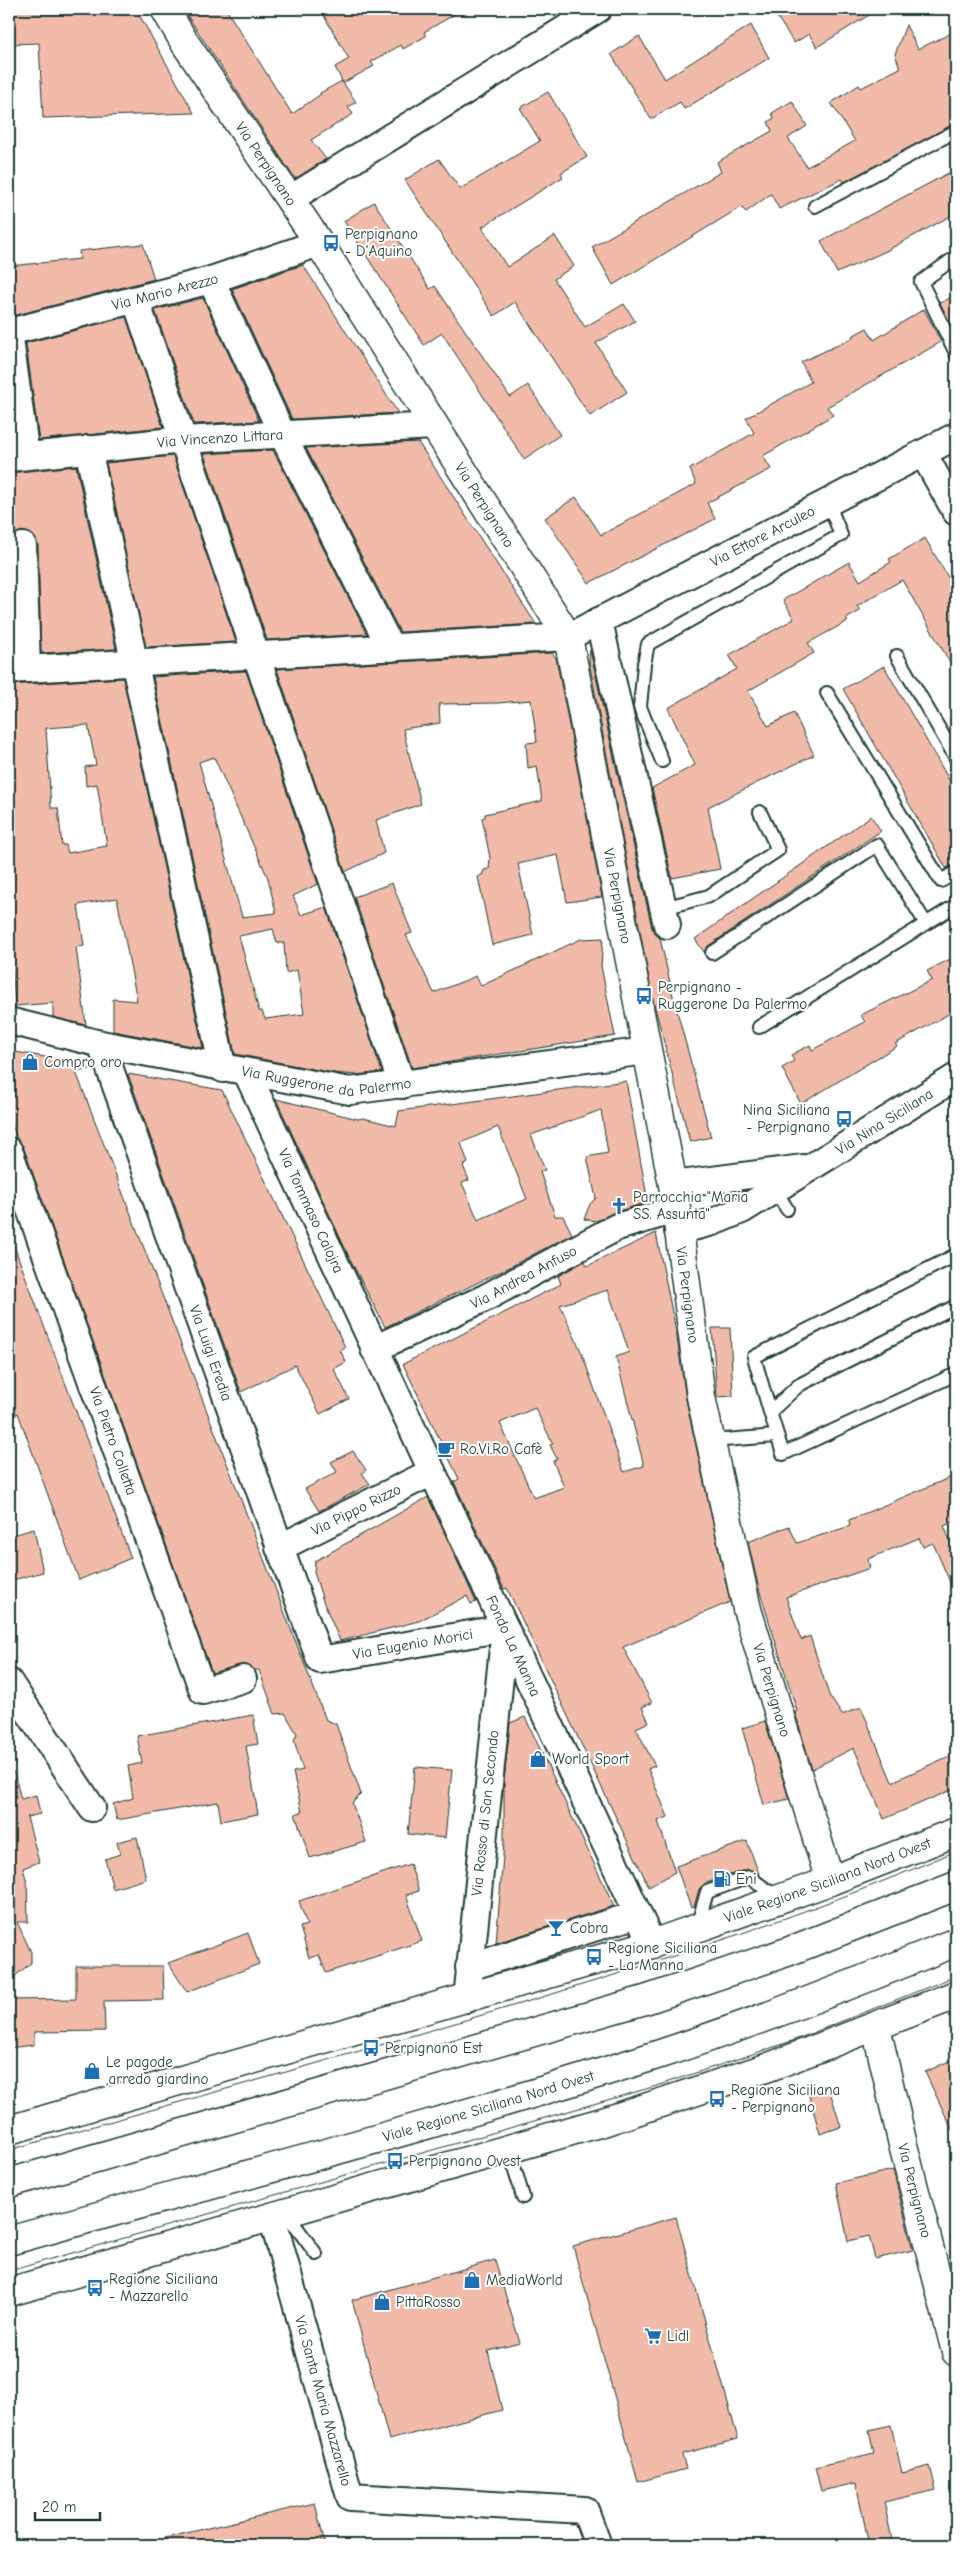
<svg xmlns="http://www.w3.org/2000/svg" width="965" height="2554" font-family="'Comic Neue',sans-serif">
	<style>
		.building { fill: #f2baa9; stroke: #1f3d34; fill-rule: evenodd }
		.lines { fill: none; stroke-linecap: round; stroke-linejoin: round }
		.lane-casing { stroke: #1f3d34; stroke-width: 16 }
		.street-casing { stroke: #1f3d34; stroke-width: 30 }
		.secondary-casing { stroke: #1f3d34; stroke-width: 31 }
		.primary-casing { stroke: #1f3d34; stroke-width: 31 }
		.lane { stroke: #fff; stroke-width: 12 }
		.street { stroke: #fff; stroke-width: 26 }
		.secondary { stroke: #fff; stroke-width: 28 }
		.primary { stroke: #fff; stroke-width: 28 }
		.tram { stroke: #1f3d34; stroke-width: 1 }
		.labels { text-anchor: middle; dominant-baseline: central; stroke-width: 4; stroke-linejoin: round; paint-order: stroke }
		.street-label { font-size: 15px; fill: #1f3d34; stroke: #fff }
		.poi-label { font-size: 15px; fill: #1f3d34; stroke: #fff; text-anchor: start }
	</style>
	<rect width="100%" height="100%" fill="#fff"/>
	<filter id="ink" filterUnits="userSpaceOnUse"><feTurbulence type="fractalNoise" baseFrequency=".02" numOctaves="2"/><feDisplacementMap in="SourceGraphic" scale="10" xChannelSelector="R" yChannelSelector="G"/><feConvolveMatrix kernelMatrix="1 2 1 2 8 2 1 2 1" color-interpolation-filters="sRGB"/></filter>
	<g filter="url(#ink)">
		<path class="building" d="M9 9H136L194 113 43 118 39 43 9 44Z
			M183 9H226L292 114 321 94 320 93 342 81 356 102 348 107 353 114 311 140 326 159 295 179Z
			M320 9H464L424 32 426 36 403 49 401 45 371 62 374 66 343 83 335 67 349 59Z
			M772 9H794L798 15 809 9H879L817 47 809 34 794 43Z
			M751 25 769 58 684 109 680 102 651 119 611 54 639 36 665 79Z
			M906 25 918 49 956 31V123L844 182 842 179 779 209 771 194 746 212 741 207 613 285 592 247 721 172 717 162 772 131 768 122 774 118 772 113 792 101 807 126 788 138 807 167 855 141 831 103 859 85 861 88 900 68 895 54Z
			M548 92 587 157 561 173 563 177 482 227 507 267 555 236 574 266 554 279 585 327 624 304 635 321 596 343 627 392 590 416 515 302 494 316 405 180 439 159 460 189 540 141 520 108Z
			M956 169V213L886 251 837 273 821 241Z
			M374 202 430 289 435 286 510 397 528 385 560 435 524 459 442 333 424 345 344 221Z
			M143 244 154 279 9 317V266L80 259 79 251Z
			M303 265 314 282 398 413 292 419 232 289Z
			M956 295V334L940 303Z
			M203 298 259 421 194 424 155 310Z
			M924 309 941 342 827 407 833 415 763 456 771 469 707 503 715 519 589 583 545 518 576 497 601 535 696 484 690 469 754 433 746 418 811 382 801 362 853 338 852 336 867 328 874 340Z
			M126 317 163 427 39 440 26 343Z
			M418 442 515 592 536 624 400 632 306 448Z
			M273 450 367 634 267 640 204 454Z
			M173 456 236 642 146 647 106 463Z
			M76 466 116 649 41 653 38 545 35 538 23 531 15 534 9 543V473Z
			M925 538 956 591V673L902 580 857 606 860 611 846 619 848 621 808 643 814 653 748 691 768 726 794 713 814 755 708 807 720 869 672 878 652 788 695 765 668 708 737 669 729 655 794 619 783 600 849 562 860 581 891 562 889 559Z
			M9 569 12 655H9Z
			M590 650 652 928 660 938 673 996 711 1137 690 1142 653 1000 589 661Z
			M552 653 556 658 602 897 567 902 558 855 518 864 533 935 492 945 478 877 482 875 484 870 489 869 490 858 482 818 485 817V814L542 801 537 766 528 768 526 743 537 742 531 700 498 703 439 704 440 723 403 729 421 804 376 820 384 853 345 872 277 669Z
			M884 666 956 792V864L946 868 843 689Z
			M246 671 318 884 293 896 301 915 326 907 382 1072 356 1075 334 1073 235 1054 153 677ZM214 757 268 878 276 913 242 917 199 762ZM273 929 277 943H284L286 973 297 970 304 1014 265 1019 262 1011H259L239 936Z
			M123 678 203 1048 113 1031V999L137 1001 117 898 78 905 84 946 76 947 86 1025 53 1017V1003L15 1006 9 920V685ZM88 725 96 765 85 767 86 786 97 784 107 846 68 853 66 845H62L58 808H51L46 728Z
			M871 816 881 831 708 946 704 952 695 939Z
			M392 883 412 933 406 935 434 993 476 976 481 986 581 939 603 938 601 966 615 1036 412 1068 354 897Z
			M956 956V1010L895 1044 897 1046 801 1104 782 1068 794 1061 791 1055 810 1045 812 1050 865 1022 861 1015 932 980 927 971Z
			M9 1051 93 1065 94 1068 76 1072 326 1720 336 1724 361 1794 352 1803 366 1842 310 1858 295 1814 302 1812 293 1772 303 1770 294 1740 297 1734 285 1713 275 1714 259 1670H255L247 1665H239L212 1673 23 1146 17 1139 9 1116Z
			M128 1074 222 1090 345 1347 340 1350 346 1362 334 1369 349 1399 320 1414 295 1365 241 1392Z
			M626 1081 648 1202 613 1213 596 1221 584 1219 590 1204 596 1198 587 1157 608 1153 601 1110 531 1135 545 1170 540 1172 555 1216H563L572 1234 504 1270 385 1327 349 1257 276 1099 358 1119 363 1118 396 1126 399 1111ZM498 1127 527 1199 478 1220 462 1183 469 1180 463 1166 468 1163 461 1143Z
			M656 1233 676 1331 686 1400 730 1602 623 1647 652 1703 642 1707 649 1722 636 1728 655 1766 648 1769 668 1817 658 1821 675 1872 649 1887 507 1588 504 1589 454 1482 459 1479 403 1364 561 1284 558 1276 585 1261 587 1266ZM608 1290 629 1352 616 1357 644 1466 624 1472 581 1351 560 1305ZM535 1408 553 1444 550 1445 557 1459 553 1461 564 1487 534 1498 500 1423Z
			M9 1238H11L131 1558 79 1580 18 1413 9 1418Z
			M712 1328H730L733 1396 717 1397Z
			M353 1451 366 1470 362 1473 370 1484 319 1511 305 1489 337 1472 331 1462Z
			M956 1475V1521L944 1526 956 1554V1596L933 1543 923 1547 919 1538 868 1559 870 1568 786 1597 801 1640 810 1636 829 1695 842 1715 861 1707 892 1782 956 1753V1788L884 1819 854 1748 812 1769 795 1712 797 1711 759 1589 748 1542 789 1526 797 1543 850 1526 849 1520Z
			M428 1497 476 1602 471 1604 467 1596 419 1621 340 1641 323 1601 314 1572 315 1561Z
			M34 1529 43 1572 9 1581V1536Z
			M253 1715 258 1744 246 1746 258 1814 221 1821 218 1802 117 1820 113 1804 133 1798 128 1766 142 1763 137 1736Z
			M525 1717 614 1906 496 1943 504 1843V1781L510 1723Z
			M765 1721 789 1799 764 1805 742 1728Z
			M415 1767 452 1770 445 1838 408 1834Z
			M14 1772 21 1799 36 1795 40 1814 27 1817 39 1862 23 1868 27 1882 28 1922H17L31 1952V1963L9 1981V1773Z
			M137 1837 146 1879 113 1889 105 1859 120 1854 117 1842Z
			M747 1841 759 1874 747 1869 704 1884 699 1889 694 1907 691 1908 676 1866Z
			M410 1864 419 1891 406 1895 422 1941 326 1973 319 1955 309 1958 300 1927 307 1925 299 1901Z
			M248 1933 259 1964 187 1992 168 1963Z
			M76 1966H163L164 2000 104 2001 105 2031 34 2032V2045L9 2048V2000L76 1999Z
			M956 2058V2138L925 2072Z
			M828 2085 841 2127 820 2134 808 2092Z
			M893 2170 913 2250 875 2259 869 2236 848 2241 836 2183Z
			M676 2217 738 2439 682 2454 686 2469 638 2482 573 2246Z
			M495 2260 520 2343 488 2351 502 2410 389 2440 352 2300Z
			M891 2425 902 2473 930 2466 936 2490 884 2502 893 2545H869L856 2483 821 2491 815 2467 874 2453 869 2430Z
			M315 2503 325 2545H166L165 2538Z"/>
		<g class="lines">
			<g class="lane-casing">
				<path id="lane" d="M815 206 956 131
					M956 257 921 282 956 353
					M897 656 956 758
					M827 693 941 881 956 872
					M662 761 640 707 644 664 648 644 841 535 828 502
					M664 908 709 896 778 850 760 812
					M712 953 877 845 925 922
					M759 1027 956 905
					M775 1190 787 1209
					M956 1306 799 1385 770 1412 783 1454 956 1374
					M770 1412 754 1357 956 1255
					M711 1441 776 1436
					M697 1927 707 1892 749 1877 778 1898
					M509 2150 523 2197
					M286 2213 316 2254"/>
			</g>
			<g class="street-casing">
				<g id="street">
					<path d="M290 199 598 9"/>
					<path d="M211 280 283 436 391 648"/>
					<path d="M136 301 402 1085"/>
					<path id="s1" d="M9 332 211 280 319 243"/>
					<path d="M9 332 26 456"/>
					<path d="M88 449 223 1069"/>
					<path d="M923 453 956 512"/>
					<path id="s2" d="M9 458 183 440 434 426"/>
					<path d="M23 546 27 669"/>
					<path d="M599 621 667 925"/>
					<path id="s3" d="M9 670 568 637 956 436"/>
					<path id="s4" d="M9 1021 101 1044 350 1091 646 1051"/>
					<path id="s5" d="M101 1044 320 1660 505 1628 467 1999"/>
					<path id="s6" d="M247 1073 652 1944"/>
					<path id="s7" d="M9 1151 203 1691 243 1679"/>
					<path d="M673 1185 803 1168"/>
					<path id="s8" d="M678 1231 713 1222 742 1210 956 1077"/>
					<path id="s9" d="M374 1349 485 1298 617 1227 675 1210"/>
					<path id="s10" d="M279 1548 432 1472"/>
					<path d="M9 1682 92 1808"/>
					<path d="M469 1967 638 1914"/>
					<path id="s11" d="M272 2217 350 2497 585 2510 598 2545"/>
				</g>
			</g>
			<g class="secondary-casing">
				<g id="secondary">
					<path id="s12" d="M165 9 185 43 319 243 568 637 673 1185 701 1397 747 1609 830 1881"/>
					<path id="s13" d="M876 2027 903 2145 956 2352"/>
					<path id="s14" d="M9 2130 652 1944 830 1881 956 1832"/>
					<path d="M9 2292 606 2121 769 2067 956 1995"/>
				</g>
			</g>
			<g class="primary-casing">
				<g id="primary">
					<path d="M9 2183 645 2000 787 1952 956 1886"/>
					<path id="s15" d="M9 2241C225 2180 443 2124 657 2055 758 2022 858 1982 956 1942"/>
				</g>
			</g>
			<use href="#lane" class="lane"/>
			<use href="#street" class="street"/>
			<use href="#secondary" class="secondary"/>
			<use href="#primary" class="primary"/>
			<path class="tram" d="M9 2150C172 2104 336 2059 499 2010 654 1964 808 1915 956 1851
				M9 2271 653 2087 792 2041 956 1976"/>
		</g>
	</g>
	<defs>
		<g id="bus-bare" transform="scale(1.35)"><path d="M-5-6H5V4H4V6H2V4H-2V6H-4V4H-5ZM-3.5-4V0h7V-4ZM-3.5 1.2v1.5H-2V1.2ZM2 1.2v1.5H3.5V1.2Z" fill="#1f6fb2" stroke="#fff" stroke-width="2.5" paint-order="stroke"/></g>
		<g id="shop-bare" transform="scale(1.35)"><path d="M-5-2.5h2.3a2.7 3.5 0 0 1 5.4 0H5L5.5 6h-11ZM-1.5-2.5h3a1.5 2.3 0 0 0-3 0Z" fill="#1f6fb2" stroke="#fff" stroke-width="2.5" paint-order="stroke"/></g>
		<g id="church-bare" transform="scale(1.35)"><path d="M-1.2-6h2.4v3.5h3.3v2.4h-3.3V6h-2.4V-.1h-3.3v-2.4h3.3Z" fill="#1f6fb2" stroke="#fff" stroke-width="2.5" paint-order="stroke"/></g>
		<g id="cafe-bare" transform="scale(1.35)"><path d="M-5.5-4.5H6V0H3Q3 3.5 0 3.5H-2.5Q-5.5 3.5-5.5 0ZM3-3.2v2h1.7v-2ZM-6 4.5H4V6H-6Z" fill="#1f6fb2" stroke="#fff" stroke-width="2.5" paint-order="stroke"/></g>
		<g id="fuel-bare" transform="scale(1.35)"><path d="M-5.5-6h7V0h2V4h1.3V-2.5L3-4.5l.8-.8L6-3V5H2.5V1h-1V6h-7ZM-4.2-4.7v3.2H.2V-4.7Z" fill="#1f6fb2" stroke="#fff" stroke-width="2.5" paint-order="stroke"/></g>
		<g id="bar-bare" transform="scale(1.35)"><path d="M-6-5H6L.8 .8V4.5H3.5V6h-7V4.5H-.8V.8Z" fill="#1f6fb2" stroke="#fff" stroke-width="2.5" paint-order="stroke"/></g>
		<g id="supermarket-bare" transform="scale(1.35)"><path d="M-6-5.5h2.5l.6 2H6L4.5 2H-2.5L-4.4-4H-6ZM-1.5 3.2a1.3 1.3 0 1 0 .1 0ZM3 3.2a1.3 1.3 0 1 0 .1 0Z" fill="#1f6fb2" stroke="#fff" stroke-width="2.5" paint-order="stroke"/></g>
	</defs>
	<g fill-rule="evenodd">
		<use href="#bus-bare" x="331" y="243"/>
		<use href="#bus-bare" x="644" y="996"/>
		<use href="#shop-bare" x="30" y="1062"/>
		<use href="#bus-bare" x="844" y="1119"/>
		<use href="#church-bare" x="619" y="1206"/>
		<use href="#cafe-bare" x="446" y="1449"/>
		<use href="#shop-bare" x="538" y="1759"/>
		<use href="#fuel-bare" x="722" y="1879"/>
		<use href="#bar-bare" x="556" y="1928"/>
		<use href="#bus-bare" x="594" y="1957"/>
		<use href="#bus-bare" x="371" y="2048"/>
		<use href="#shop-bare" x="92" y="2071"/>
		<use href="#bus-bare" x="717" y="2099"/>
		<use href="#bus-bare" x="395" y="2161"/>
		<use href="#shop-bare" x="472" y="2280"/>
		<use href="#bus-bare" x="95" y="2288"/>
		<use href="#shop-bare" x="382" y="2302"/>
		<use href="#supermarket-bare" x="653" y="2336"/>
	</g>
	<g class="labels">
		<g class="street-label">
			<text stroke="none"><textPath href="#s12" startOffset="185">Via Perpignano</textPath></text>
			<text stroke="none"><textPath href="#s1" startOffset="161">Via Mario Arezzo</textPath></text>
			<text stroke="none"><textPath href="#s2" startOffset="212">Via Vincenzo Littara</textPath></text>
			<text stroke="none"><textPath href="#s12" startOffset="590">Via Perpignano</textPath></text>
			<text stroke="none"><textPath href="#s3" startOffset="779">Via Ettore Arculeo</textPath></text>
			<text stroke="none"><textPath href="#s12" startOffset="1010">Via Perpignano</textPath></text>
			<text stroke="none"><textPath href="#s4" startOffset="324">Via Ruggerone da Palermo</textPath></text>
			<text stroke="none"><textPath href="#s8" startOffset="235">Via Nina Siciliana</textPath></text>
			<text stroke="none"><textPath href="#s6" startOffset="152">Via Tommaso Calojra</textPath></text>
			<text stroke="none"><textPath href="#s9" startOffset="166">Via Andrea Anfuso</textPath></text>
			<text stroke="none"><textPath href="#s12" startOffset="1415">Via Perpignano</textPath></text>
			<text stroke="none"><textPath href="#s5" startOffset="328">Via Luigi Eredia</textPath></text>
			<text stroke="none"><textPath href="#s7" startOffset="308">Via Pietro Colletta</textPath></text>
			<text stroke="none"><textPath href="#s10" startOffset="86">Via Pippo Rizzo</textPath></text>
			<text stroke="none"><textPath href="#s5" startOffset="748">Via Eugenio Morici</textPath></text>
			<text stroke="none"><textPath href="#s6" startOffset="632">Fondo La Manna</textPath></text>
			<text stroke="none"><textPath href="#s12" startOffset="1820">Via Perpignano</textPath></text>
			<text transform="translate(485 1813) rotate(-84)">Via Rosso di San Secondo</text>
			<text stroke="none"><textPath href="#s14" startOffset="856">Viale Regione Siciliana Nord Ovest</textPath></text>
			<text stroke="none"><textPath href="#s15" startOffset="498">Viale Regione Siciliana Nord Ovest</textPath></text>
			<text stroke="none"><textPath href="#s13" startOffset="168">Via Perpignano</textPath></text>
			<text stroke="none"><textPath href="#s11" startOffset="191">Via Santa Maria Mazzarello</textPath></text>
		</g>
		<g class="poi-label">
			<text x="345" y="234">Perpignano<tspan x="345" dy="17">- D'Aquino</tspan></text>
			<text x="658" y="987">Perpignano -<tspan x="658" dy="17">Ruggerone Da Palermo</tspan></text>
			<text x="44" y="1062">Compro oro</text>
			<text x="830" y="1110" text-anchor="end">Nina Siciliana<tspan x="830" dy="17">- Perpignano</tspan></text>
			<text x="633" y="1197">Parrocchia "Maria<tspan x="633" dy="17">SS. Assunta"</tspan></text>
			<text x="460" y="1449">Ro.Vi.Ro Cafè</text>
			<text x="552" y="1759">World Sport</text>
			<text x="736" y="1879">Eni</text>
			<text x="570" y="1928">Cobra</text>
			<text x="608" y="1948">Regione Siciliana<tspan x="608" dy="17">- La Manna</tspan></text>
			<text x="385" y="2048">Perpignano Est</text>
			<text x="106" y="2062">Le pagode<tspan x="106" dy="17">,arredo giardino</tspan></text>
			<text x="731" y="2090">Regione Siciliana<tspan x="731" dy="17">- Perpignano</tspan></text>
			<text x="409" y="2161">Perpignano Ovest</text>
			<text x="109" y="2279">Regione Siciliana<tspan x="109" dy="17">- Mazzarello</tspan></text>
			<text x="486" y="2280">MediaWorld</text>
			<text x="396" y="2302">PittaRosso</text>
			<text x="667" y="2336">Lidl</text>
		</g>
	</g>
	<rect width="965" height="2554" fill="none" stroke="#fff" stroke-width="30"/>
	<rect x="15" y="15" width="935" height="2524" fill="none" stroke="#1f3d34" stroke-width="2" filter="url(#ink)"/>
	<path d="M35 2512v8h65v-8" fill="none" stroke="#1f3d34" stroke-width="2.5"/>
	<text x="42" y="2512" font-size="15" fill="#1f3d34" stroke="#ffffff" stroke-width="4" paint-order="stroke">20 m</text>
</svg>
